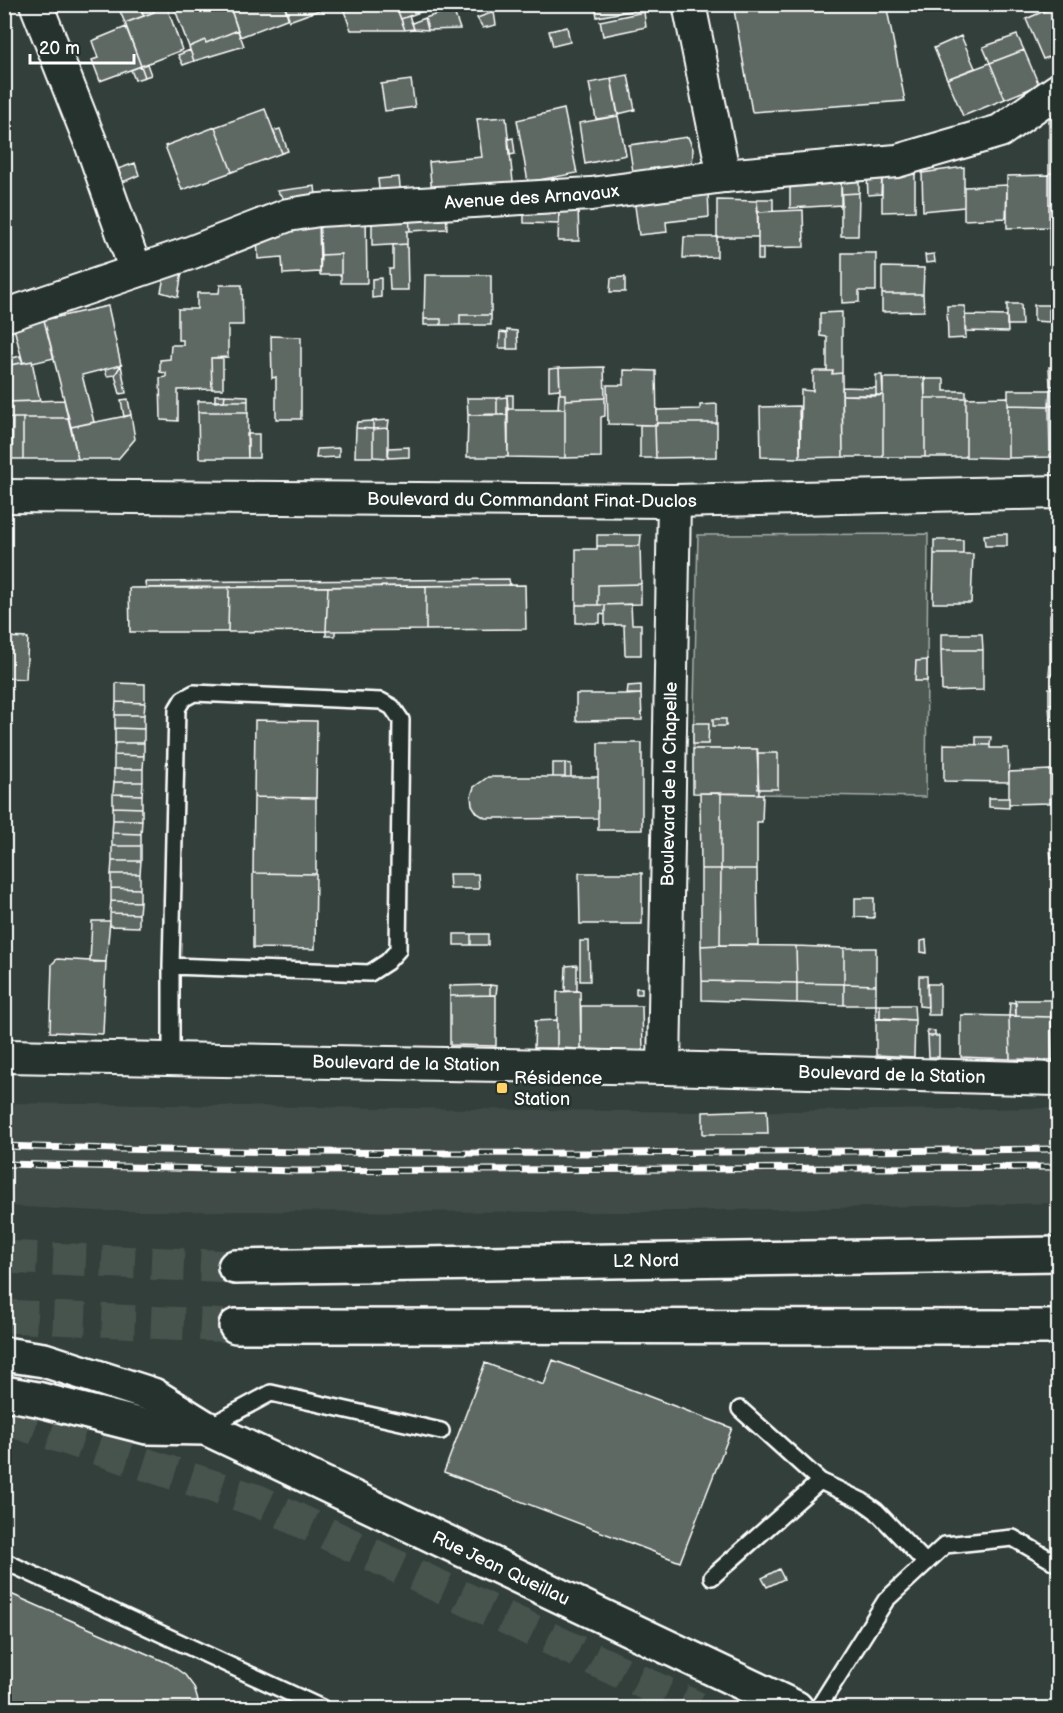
<svg xmlns="http://www.w3.org/2000/svg" width="1063" height="1713" font-family="'Balsamiq Sans',sans-serif">
	<style>
		.built { fill: #404c47 }
		.green { fill: #4d5853; stroke: #a6aca9; stroke-width: 1.5 }
		.building { fill: #5f6964; stroke: #fff; stroke-width: 1.5 }
		.lines { fill: none; stroke-linecap: round; stroke-linejoin: round }
		.highway-tunnel { stroke: #47524e; stroke-width: 33; stroke-dasharray: 33 16; stroke-linecap: butt }
		.lane-casing { stroke: #fff; stroke-width: 20 }
		.street-casing { stroke: #fff; stroke-width: 36 }
		.secondary-casing { stroke: #fff; stroke-width: 38 }
		.highway-casing { stroke: #fff; stroke-width: 38 }
		.lane { stroke: #26332d; stroke-width: 15 }
		.street { stroke: #26332d; stroke-width: 32 }
		.secondary { stroke: #26332d; stroke-width: 33 }
		.highway { stroke: #26332d; stroke-width: 33 }
		.rail-casing { stroke: #fff; stroke-width: 7 }
		.rail { stroke: #26332d; stroke-width: 4.5; stroke-dasharray: 14; stroke-linecap: butt }
		.poi-dot { fill: #ffd166; stroke: #26332d; stroke-width: 2 }
		.labels { text-anchor: middle; dominant-baseline: central; stroke-width: 5; stroke-linejoin: round; paint-order: stroke }
		.street-label { font-size: 18px; fill: #fff; stroke: #26332d }
		.poi-label { font-size: 18px; fill: #fff; stroke: #26332d; text-anchor: start }
	</style>
	<rect width="100%" height="100%" fill="#333f3a"/>
	<filter id="ink" filterUnits="userSpaceOnUse"><feTurbulence type="fractalNoise" baseFrequency=".0167" numOctaves="2"/><feDisplacementMap in="SourceGraphic" scale="12" xChannelSelector="R" yChannelSelector="G"/><feConvolveMatrix kernelMatrix="1 2 1 2 8 2 1 2 1" color-interpolation-filters="sRGB"/></filter>
	<g filter="url(#ink)">
		<path class="built" d="M4 1103 703 1112 1058 1108V1203L633 1212 99 1211 5 1206Z"/>
		<path class="green" d="M928 534 926 797 758 794V749H693L698 535Z"/>
		<path class="building" d="M103 4H118V5L105 11Z
			M132 4H139L144 16 125 23 119 9Z
			M139 4H151L154 12 144 16Z
			M151 4H166L182 50 141 66 125 23 154 12Z
			M173 4H229L238 30 206 43 205 40 189 47Z
			M229 4H284L289 18 240 37Z
			M284 4H327L328 7 289 21Z
			M341 4H360L344 11Z
			M360 4H395L405 30H351L344 11Z
			M395 4H439V5L401 19Z
			M595 4H640L641 9 597 17Z
			M733 4H886L905 101 752 112Z
			M1058 5V54L1043 59 1026 19Z
			M453 9 460 29 428 30 425 18Z
			M494 12 496 25 483 28 477 18Z
			M644 12 646 27 603 36 600 21Z
			M409 16 414 29 405 30 401 19Z
			M425 18 428 30 414 29 412 23Z
			M126 27 141 66 100 81 92 60 98 58 92 41Z
			M567 27 570 42 553 46 549 31Z
			M238 30 244 46 194 61 189 47 205 40 206 43Z
			M1017 35 1024 50 990 63 983 47Z
			M961 36 975 68 947 79 934 48Z
			M190 50 194 61 183 65 178 55Z
			M1024 50 1039 85 1005 99 990 63Z
			M990 63 1005 99 963 116 947 79Z
			M147 64 151 75 145 77 141 66Z
			M141 66 145 77 135 80 131 70Z
			M628 75 635 110 618 114 611 78Z
			M611 79 618 116 596 119 589 83Z
			M411 80 415 107 385 111 381 84Z
			M265 109 282 153 232 172 215 127Z
			M564 109 577 173 528 182 517 120Z
			M1058 113V173H1049V120Z
			M618 116 626 155 585 164 579 123Z
			M506 117 514 191 432 194 429 162 482 157 477 119Z
			M215 127 232 172 182 190 165 146Z
			M280 129 288 151 282 153 273 131Z
			M688 137 693 149 692 170 634 178 629 145Z
			M513 138 515 154 509 155 508 139Z
			M135 163 139 175 123 182 118 169Z
			M964 167V207L923 211 922 173Z
			M1049 173H1058V204H1049Z
			M915 174V211L882 212V176Z
			M1049 175V227L1007 228V176Z
			M867 176H882L881 194 868 195Z
			M399 177 401 196 380 198 378 179Z
			M859 177V193L841 194V178Z
			M841 178 842 205 790 208V181Z
			M1007 185 1006 218 964 220V187Z
			M315 186 317 205 291 207 277 191Z
			M708 189 709 217 666 222 667 232 639 235 634 199Z
			M859 193 858 236H841V194Z
			M757 199H773V211L758 212Z
			M717 200 757 201 758 237H717Z
			M1049 204H1058V249H1049Z
			M578 206 579 241H558L559 207Z
			M559 207V224L524 223V208Z
			M446 209 447 229 410 231 409 211Z
			M803 210 804 247 758 248V212Z
			M409 211 410 231H407V244L372 246V213Z
			M366 214 367 283H341V254L321 255 319 216Z
			M319 216 320 272 283 274 282 257 258 259 257 233Z
			M684 237H717V257L683 258Z
			M407 244 408 290H390L389 269H393V245Z
			M758 248H763V260H758Z
			M1049 249H1058V264H1049Z
			M842 253H876V291H859V302L842 303Z
			M341 254V275H320L321 255Z
			M934 254 935 262 926 263 925 255Z
			M183 264 178 297 161 292 165 272Z
			M882 267 924 268 923 294H882Z
			M425 275H491V315H460V325H441V319H424Z
			M625 277V292H610L611 278Z
			M381 278V297L372 298V279Z
			M220 285H242L243 325H228V357L211 358 212 389 178 390V421L161 420 160 378 166 377V373L160 372V360L170 359 171 345H183V340H178V309H197V293H219Z
			M882 294H923L924 311 882 312Z
			M1007 304H1021L1022 325H1007Z
			M1034 305H1049V322L1034 321Z
			M108 306 121 365 82 375 94 422 71 427 44 320Z
			M947 306H965L966 338 948 339Z
			M842 312V373L832 374 833 371H827V337L820 336V313Z
			M460 315H491V325H460Z
			M965 315 1007 316 1008 332 965 331Z
			M424 319H441V325H424Z
			M44 320 54 358 33 363 32 361 23 363 14 328Z
			M507 330 517 331 518 349H507Z
			M500 332 507 333V348H499Z
			M271 336 301 337V419H276V377L272 378Z
			M20 356 23 363 9 365V359Z
			M211 358H223V389H212Z
			M32 361 40 401 4 402V366Z
			M121 365 126 393 120 394 115 375Z
			M121 365 115 375 107 376 105 369Z
			M604 367 605 398 565 400V394H560L559 368Z
			M1049 367 1055 368V386H1050Z
			M559 368 560 389 549 390V369Z
			M624 370 656 371 657 425 608 424 607 385H624Z
			M813 371H833L832 374 842 373 843 457 800 458 801 390 813 391Z
			M876 375H882L883 395 876 396Z
			M883 378H925V457H883Z
			M924 379H944V391H966V398H925Z
			M842 387 876 388V396L842 395Z
			M1050 389H1058V405L1049 406Z
			M1008 390H1050L1049 406 1008 405Z
			M559 394H565V409H558Z
			M215 395H225L224 401 215 402Z
			M225 395 248 396V401H224Z
			M507 395H513V409H508Z
			M842 395H883V457H843Z
			M507 397V415L497 414V398Z
			M1008 397V458L966 457V398Z
			M467 398H497V414L468 415Z
			M605 398V416L601 417V457L565 458V400Z
			M925 398H966V457H925Z
			M128 399 131 415 124 417 121 400Z
			M64 400 68 418H5V402Z
			M198 401H248V412H198Z
			M717 404V423H657V410L700 409V405Z
			M1008 405 1049 406 1050 457 1008 458Z
			M1058 405V457H1050L1049 406Z
			M799 406 800 458 761 457 760 407Z
			M508 409H565V458L508 457Z
			M198 412H248V458H199Z
			M131 415 135 439 118 459H78L71 427Z
			M468 415H507L508 457H467Z
			M13 418H23V459H12Z
			M23 418H68L78 459H23Z
			M389 420 388 428 373 429V421Z
			M373 421V429L356 428 357 422Z
			M657 423H717V457L656 458 655 425Z
			M640 425H655L656 458H640Z
			M356 428 373 429V457H355Z
			M388 428V458L373 457V429Z
			M247 434H259V458H248Z
			M409 447V457L388 458 389 448Z
			M339 448V457L316 458 317 449Z
			M1001 534H1007V546H985L984 535Z
			M597 535H641L640 546H597Z
			M934 540H963V554H934Z
			M597 546H640L641 584 598 585V605H576V549H597Z
			M934 554H973L971 603H933Z
			M509 579 510 585 183 588H146L145 582Z
			M641 584V604L598 605V585Z
			M525 585 526 629 426 630V586Z
			M426 586V630L326 631 328 587Z
			M229 587 228 632H130L129 588Z
			M229 587H328L326 631 228 632Z
			M631 604 632 624H641V655H625L624 625H605V605Z
			M576 605H605V615L600 614V623H576Z
			M1050 615H1058V633H1050Z
			M326 631H335V636H326Z
			M1050 633H1058V662L1050 663Z
			M941 634H982L983 650H941Z
			M4 637 28 638 26 679 4 678Z
			M941 650H983V690L942 691Z
			M927 660V681H915L916 661Z
			M1058 662V675H1049L1050 663Z
			M116 683 145 684V703L116 702Z
			M641 685V694L627 695 628 686Z
			M1049 688H1058V703L1049 704Z
			M576 694H641L642 720 576 721Z
			M116 702 145 703 144 715H115Z
			M1058 703V720H1050L1049 704Z
			M115 715H144V729L115 728Z
			M713 719H726V726H713Z
			M255 720 317 721 316 798 254 797Z
			M693 723H709L708 744H693Z
			M115 728 144 729V743H115Z
			M976 737H991L990 745H976Z
			M115 743H144V756L114 755Z
			M598 743H642V830H598Z
			M944 744 990 745V748H1008L1009 782 944 781Z
			M693 749H757L759 794 693 793Z
			M758 753H778V789H758Z
			M114 755 144 756 143 769H114Z
			M553 763H565V777H553Z
			M565 763 571 764V777H565Z
			M114 769H143V782H114Z
			M1050 770 1058 771V785H1050Z
			M1050 770V803L1009 804V772Z
			M488 777H598V818L506 819 505 818H485L477 813 472 805 471 796 474 787Z
			M114 782H143L142 795 113 794Z
			M1050 785H1058V802L1050 803Z
			M700 793H721V869H701Z
			M721 793 763 794 762 822H757V869H721Z
			M113 794 142 795V808L113 807Z
			M254 797 316 798V874L253 873Z
			M989 798H1009V808L989 807Z
			M113 807 142 808V820H113Z
			M113 820H142L141 834 112 833Z
			M112 833 141 834V846H112Z
			M112 846H141V861H112Z
			M1050 848H1058V858H1051Z
			M112 861H141L140 874H111Z
			M701 869H721L720 945 701 946Z
			M721 869H757L758 945H720Z
			M253 873 316 874 315 949 253 948Z
			M579 873H642V924H580Z
			M111 874H140V889L111 888Z
			M449 874H478L479 889H450Z
			M111 888 140 889V902L111 901Z
			M855 898H874V918L855 917Z
			M111 901 140 902 139 914 110 913Z
			M110 913 139 914V927L110 926Z
			M92 921H110L106 962H90Z
			M454 934H471V945H454Z
			M471 934H488V945H471Z
			M4 937H8L5 997H4Z
			M926 940 927 953 921 952V941Z
			M580 941H589L590 981H580Z
			M720 945 796 946 797 983 702 981 701 946Z
			M796 946 844 948V984L797 983Z
			M844 948H876V985L844 984Z
			M57 959 106 962 103 1034 50 1032 52 964Z
			M577 965V991H565L566 966Z
			M919 976H927L928 1007 919 1006Z
			M702 981 797 983V1003L702 1000Z
			M797 983 844 984V1005L797 1003Z
			M844 984 876 985V1005H844Z
			M927 984H940V1015H928Z
			M490 985V995L450 996V986Z
			M490 985 497 986 496 995H490Z
			M636 988H642V994H636Z
			M580 991 581 1049 557 1048V992Z
			M496 995V1046L450 1045V996Z
			M1015 1000H1052L1051 1017 1016 1016Z
			M1010 1002 1016 1003V1016H1009Z
			M876 1005H880V1018L876 1019Z
			M880 1005H914L915 1020 880 1018Z
			M581 1006H642L643 1051 581 1049Z
			M961 1015 1009 1016 1010 1059 961 1057Z
			M1009 1016 1051 1017 1052 1060 1010 1059Z
			M1051 1017H1058V1060H1052Z
			M876 1019 915 1020 914 1057 876 1055Z
			M557 1020V1048H534L535 1021Z
			M927 1030 935 1031V1036H928Z
			M928 1036H939V1057H929Z
			M767 1110 768 1134H703V1112Z
			M553 1360 732 1428 680 1562 444 1472 485 1363 544 1385Z
			M779 1569 784 1579 767 1587 762 1578Z
			M4 1591 168 1663 185 1675 194 1687 200 1708H4Z"/>
		<g class="lines">
			<path class="highway-tunnel" d="M4 1257 235 1267
				M4 1316 236 1326
				M4 1418 258 1501 697 1708"/>
			<g class="lane-casing">
				<path id="lane" d="M171 966 370 973 387 962 398 950 401 720 392 707 381 701 194 693 183 699 177 709 171 966V1059
					M740 1409 820 1481 862 1501 876 1511 926 1563
					M208 1427 271 1393 441 1431
					M4 1561 322 1708
					M712 1577 820 1481
					M818 1708 886 1600 945 1545 1013 1538 1058 1564"/>
			</g>
			<g class="street-casing">
				<g id="street">
					<path d="M36 4 92 146 136 271"/>
					<path d="M689 4 724 176"/>
					<path id="s1" d="M4 316 190 253 288 215 319 210 591 194 724 176 897 161 1000 131 1058 90"/>
					<path id="s2" d="M4 496 674 501 1058 492"/>
					<path id="s3" d="M4 1056 664 1068 1058 1079"/>
					<path id="s4" d="M664 1068 674 501"/>
				</g>
			</g>
			<g class="secondary-casing">
				<g id="secondary">
					<path id="s5" d="M4 1354 44 1360 153 1395 206 1428 796 1708"/>
					<path d="M4 1393 37 1399 147 1427 206 1428"/>
				</g>
			</g>
			<g class="highway-casing">
				<g id="highway">
					<path id="s6" d="M235 1267 1058 1254"/>
					<path d="M236 1326 1058 1327"/>
				</g>
			</g>
			<use href="#lane" class="lane"/>
			<use href="#street" class="street"/>
			<use href="#secondary" class="secondary"/>
			<use href="#highway" class="highway"/>
			<g class="rail-casing">
				<path id="rail" d="M4 1146C356 1157 707 1153 1058 1149
					M4 1164 299 1171 1058 1167"/>
			</g>
			<use href="#rail" class="rail"/>
		</g>
	</g>
	<rect class="poi-dot" x="496" y="1082" width="12" height="12" rx="3"/>
	<g class="labels">
		<g class="street-label">
			<text stroke="none"><textPath href="#s1" startOffset="546">Avenue des Arnavaux</textPath></text>
			<text stroke="none"><textPath href="#s2" startOffset="528">Boulevard du Commandant Finat-Duclos</textPath></text>
			<text stroke="none"><textPath href="#s4" startOffset="284">Boulevard de la Chapelle</textPath></text>
			<text stroke="none"><textPath href="#s3" startOffset="402">Boulevard de la Station</textPath></text>
			<text stroke="none"><textPath href="#s3" startOffset="888">Boulevard de la Station</textPath></text>
			<text stroke="none"><textPath href="#s6" startOffset="411">L2 Nord</textPath></text>
			<text stroke="none"><textPath href="#s5" startOffset="544">Rue Jean Queillau</textPath></text>
		</g>
		<g class="poi-label">
			<text x="514" y="1078">Résidence<tspan x="514" dy="21">Station</tspan></text>
		</g>
	</g>
	<rect width="1063" height="1713" fill="none" stroke="#26332d" stroke-width="24"/>
	<rect x="12" y="12" width="1039" height="1689" fill="none" stroke="#fff" stroke-width="2" filter="url(#ink)"/>
	<path d="M30 54v9h104v-9" fill="none" stroke="#ffffff" stroke-width="3"/>
	<text x="39" y="54" font-size="18" fill="#ffffff" stroke="#26332d" stroke-width="4.5" paint-order="stroke">20 m</text>
</svg>
